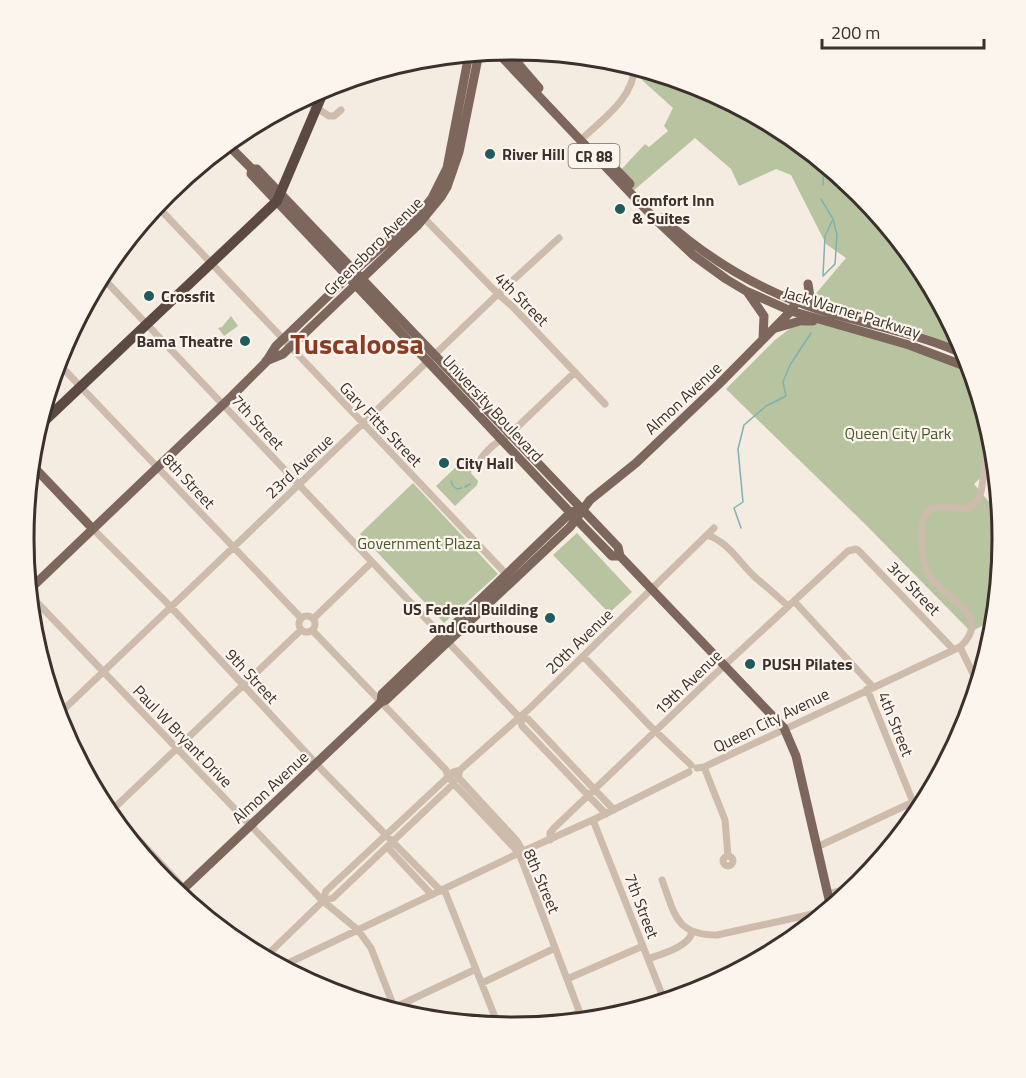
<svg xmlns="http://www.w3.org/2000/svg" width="1026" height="1078" font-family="'Titillium Web',sans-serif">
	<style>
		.green { fill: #b8c4a0 }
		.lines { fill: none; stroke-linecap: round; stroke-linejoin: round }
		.stream { stroke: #7fb0b2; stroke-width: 1.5 }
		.minor { stroke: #cdbbac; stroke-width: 7 }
		.major { stroke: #7d675c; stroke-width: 9 }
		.highway { stroke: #5c4a42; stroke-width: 10 }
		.poi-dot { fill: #1f5a5e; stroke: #fbf5ee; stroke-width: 2 }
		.labels { text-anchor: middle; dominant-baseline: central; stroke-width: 4.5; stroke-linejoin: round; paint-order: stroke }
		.shield { fill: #fbf5ee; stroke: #756b66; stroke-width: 1.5 }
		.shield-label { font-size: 15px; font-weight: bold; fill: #3b302b }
		.poi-label { font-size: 16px; font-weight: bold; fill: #3b302b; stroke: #fbf5ee; text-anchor: start }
		.street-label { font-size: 16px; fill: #3b302b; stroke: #fbf5ee }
		.park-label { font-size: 16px; fill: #4a5a2e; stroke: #fbf5ee }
		.town-label { font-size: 28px; font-weight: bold; fill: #8c3b22; stroke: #fbf5ee }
		.rim { fill: none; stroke: #3b302b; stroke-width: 3 }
	</style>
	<rect width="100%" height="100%" fill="#f4ebe1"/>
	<path class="green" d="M639 69 700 87 785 133 859 193 920 268 963 349C914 328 863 315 813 297L846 258 826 244 791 175 776 169 739 186 731 169 695 138 633 191 617 174 645 144 649 147 668 131 664 126 673 108 642 80Z
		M231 316 238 326 224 336 218 328 222 327Z
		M823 322 970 368 993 444 995 464 974 484 1000 515 1002 539 994 619 971 632 865 524 726 389 775 340 792 327Z
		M468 456 473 461 471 473 478 481 477 485 455 506 436 486 457 466 460 469 464 464 462 462Z
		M413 483 498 574 444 623 360 534Z
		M577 533 632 592 609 613 553 555Z"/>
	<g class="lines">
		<path class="stream" d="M823 185 824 165
			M821 199 833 219 837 235 835 264 823 276
			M823 275 825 236 832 221
			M451 481 453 486 457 489 462 488
			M465 487 470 484
			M741 528 734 508 743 502 738 449 744 425 766 406 786 396 783 382 790 365 811 333"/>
		<path class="minor" d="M518 64 531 52
			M303 99 329 116H334L341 110
			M584 137C603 119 635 96 634 67
			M157 206 509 577
			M422 216 498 294 513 307 605 404
			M102 277 484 680 519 717 522 726 606 814
			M58 363 301 618
			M479 463C484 451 499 440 510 434L575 372
			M92 528 170 606 323 771 441 891
			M707 535C729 542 740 564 756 578 767 587 777 596 788 606
			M29 594 323 901 358 930 371 948 396 1012
			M794 601 873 687
			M299 624a8 8 0 1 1 16 0a8 8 0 1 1-16 0Z
			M313 619 372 562
			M312 630 446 770 448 777 455 785 519 853 583 1021
			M960 647 978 684
			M583 656 650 726 691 765
			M867 689 913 802
			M58 715 498 294 559 238
			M519 717 528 719 614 810
			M704 767 725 820 728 856
			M697 768 704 767 960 647C995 615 942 598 929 575 922 563 922 547 922 534 922 524 922 516 930 509L941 507 967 509 978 500 981 492 990 436
			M456 775 517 841 523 852
			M101 800 227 934
			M109 813 301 630
			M593 820 665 1002
			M550 840V833L554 828 713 676 848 551 856 549 859 551 953 649
			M391 842 389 848 391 851 432 895
			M817 847 928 795
			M723 861a5 5 0 1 1 10 0a5 5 0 1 1-10 0Z
			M662 880C675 914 675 935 717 935L826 911
			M444 889 499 1027
			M828 894 859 885
			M323 901 326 891 448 777 453 772 460 770 530 708 714 528
			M264 958 323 901 333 898 448 789 458 778 460 770
			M648 959C661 954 689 947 692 932
			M280 967 519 853 597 818 689 772
			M567 979 643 946
			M482 983 555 948
			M384 1009 402 1004 476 969
			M553 1024 580 1012"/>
		<path class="major" d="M507 51 539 88
			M497 52 655 219 693 255 726 279 746 291 791 311 909 345 970 368
			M227 144 252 169H257L618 547 620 556 784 728 796 756 831 908
			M602 155 630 184
			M252 169 251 174 582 525 612 556H620
			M662 218C710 261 768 295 830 313 875 326 923 335 966 355
			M808 284 810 297 820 307
			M748 293 764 316 763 339
			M776 328 800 321H813
			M266 361 283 354 418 225 441 197 447 187 459 152 479 53
			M31 464 92 528
			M29 590 231 397 266 362 276 346 354 271 420 213 432 198 447 168 469 54
			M381 702 382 694 564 519 571 512 576 511
			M178 894 381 702 386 700 570 527 590 500 636 463 719 384 791 311 797 300"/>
		<path class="highway" d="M38 427 277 201 325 88"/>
	</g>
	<g class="poi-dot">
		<circle cx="490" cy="154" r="6"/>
		<circle cx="620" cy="209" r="6"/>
		<circle cx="149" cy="296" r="6"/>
		<circle cx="245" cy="341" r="6"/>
		<circle cx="444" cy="463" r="6"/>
		<circle cx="550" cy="618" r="6"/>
		<circle cx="750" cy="664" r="6"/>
	</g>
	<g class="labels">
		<rect class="shield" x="568.5" y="144" width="51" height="24" rx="4.5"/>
		<g class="shield-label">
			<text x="594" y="156">CR 88</text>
		</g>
		<g class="poi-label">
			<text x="502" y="154">River Hill</text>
			<text x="632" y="200">Comfort Inn<tspan x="632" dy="18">&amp; Suites</tspan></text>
			<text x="161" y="296">Crossfit</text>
			<text x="233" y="341" text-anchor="end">Bama Theatre</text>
			<text x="456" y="463">City Hall</text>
			<text x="538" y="609" text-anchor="end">US Federal Building<tspan x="538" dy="18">and Courthouse</tspan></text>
			<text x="762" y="664">PUSH Pilates</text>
		</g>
		<g class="street-label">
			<text transform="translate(373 246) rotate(-45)">Greensboro Avenue</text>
			<text transform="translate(522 299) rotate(45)">4th Street</text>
			<text transform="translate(852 312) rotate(17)">Jack Warner Parkway</text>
			<text transform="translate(683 398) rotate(-43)">Almon Avenue</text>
			<text transform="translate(493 408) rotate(47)">University Boulevard</text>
			<text transform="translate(258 422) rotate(47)">7th Street</text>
			<text transform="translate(381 424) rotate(46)">Gary Fitts Street</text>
			<text transform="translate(299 466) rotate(-43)">23rd Avenue</text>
			<text transform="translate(189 481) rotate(47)">8th Street</text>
			<text transform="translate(914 588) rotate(46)">3rd Street</text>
			<text transform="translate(579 641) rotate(-44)">20th Avenue</text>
			<text transform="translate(252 676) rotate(47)">9th Street</text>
			<text transform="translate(688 682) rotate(-44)">19th Avenue</text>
			<text transform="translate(771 720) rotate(-26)">Queen City Avenue</text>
			<text transform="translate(896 724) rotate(68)">4th Street</text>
			<text transform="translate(183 736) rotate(46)">Paul W Bryant Drive</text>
			<text transform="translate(270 787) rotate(-43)">Almon Avenue</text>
			<text transform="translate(542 881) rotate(67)">8th Street</text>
			<text transform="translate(642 906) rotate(69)">7th Street</text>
		</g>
		<g class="park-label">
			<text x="898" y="433">Queen City Park</text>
			<text x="419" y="543">Government Plaza</text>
		</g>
		<g class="town-label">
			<text x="357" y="343">Tuscaloosa</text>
		</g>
	</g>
	<path d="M0 0H1026V1078H0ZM512 60H514A478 478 0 0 1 992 538V539A478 478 0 0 1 514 1017H512A478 478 0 0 1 34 539V538A478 478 0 0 1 512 60Z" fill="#fbf5ee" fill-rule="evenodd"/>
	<path class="rim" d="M512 60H514A478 478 0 0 1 992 538V539A478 478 0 0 1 514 1017H512A478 478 0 0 1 34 539V538A478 478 0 0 1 512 60Z"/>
	<path d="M822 39v9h162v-9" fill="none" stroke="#3b302b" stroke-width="3"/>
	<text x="831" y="39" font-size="18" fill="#3b302b" stroke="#fbf5ee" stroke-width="4.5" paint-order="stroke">200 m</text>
</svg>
